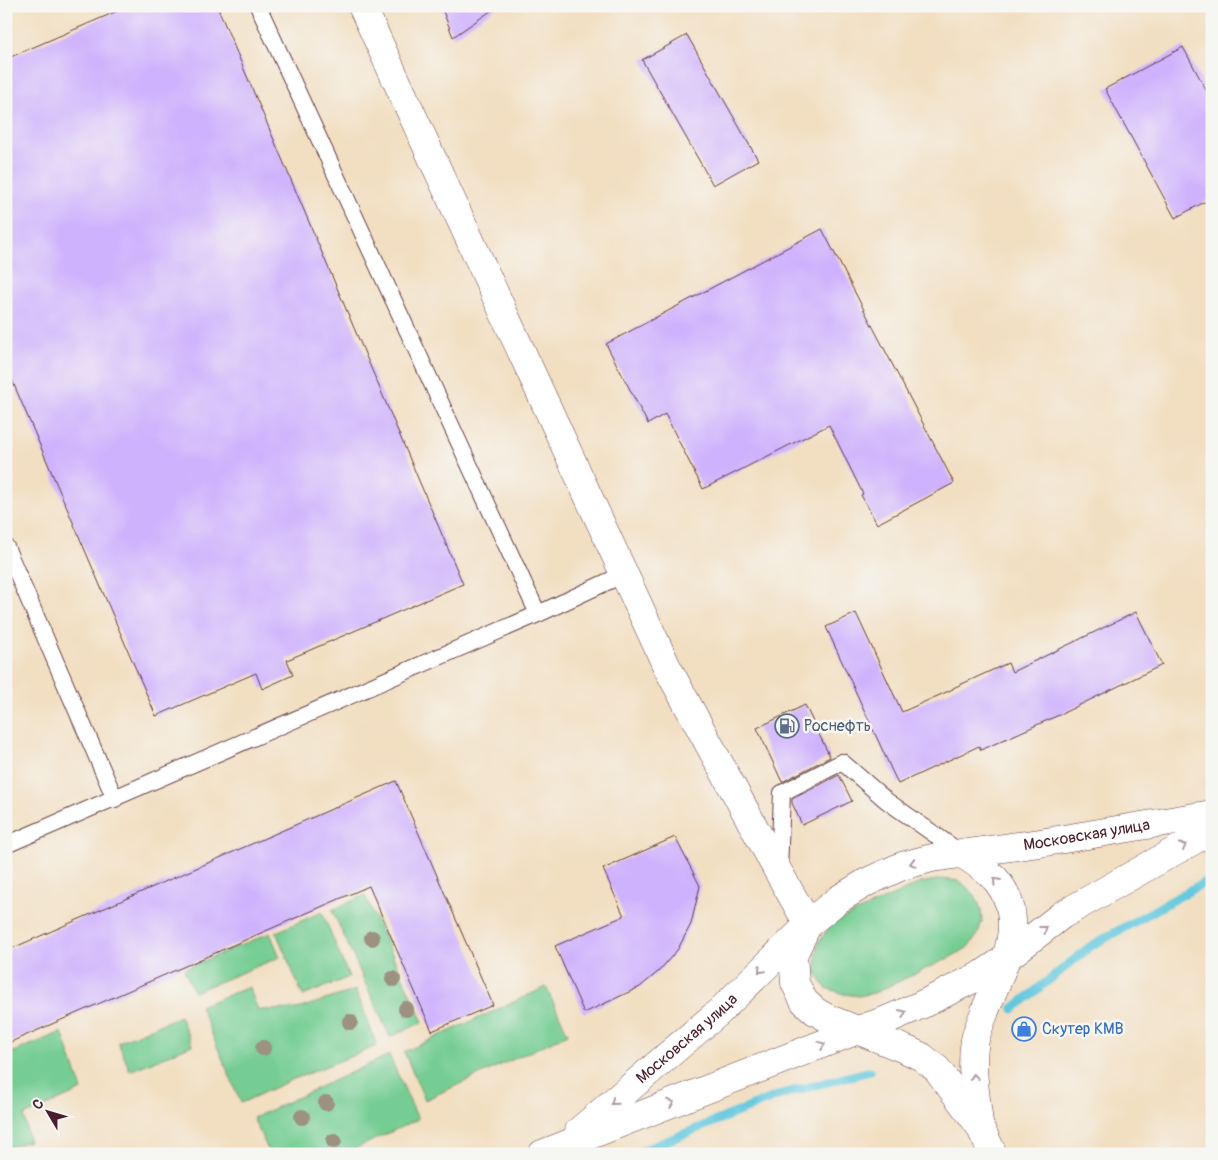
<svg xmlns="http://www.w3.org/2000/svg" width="1218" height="1160" font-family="Pangolin,sans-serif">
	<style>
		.green { fill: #75cd93; stroke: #60765f }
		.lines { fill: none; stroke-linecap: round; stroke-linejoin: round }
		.stream { stroke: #61c8de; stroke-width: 9 }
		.building { fill: #cfb2fd }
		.service-casing { stroke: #633c42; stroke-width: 18 }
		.minor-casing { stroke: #633c42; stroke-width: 29 }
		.tertiary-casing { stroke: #633c42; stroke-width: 29 }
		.secondary-casing { stroke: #633c42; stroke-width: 29 }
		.service { stroke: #fff; stroke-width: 16 }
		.minor { stroke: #fff; stroke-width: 28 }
		.tertiary { stroke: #fff; stroke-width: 28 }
		.secondary { stroke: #fff; stroke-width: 28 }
		.tree { fill: #9d9280 }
		.oneway { stroke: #ae9aa0 }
		.labels { text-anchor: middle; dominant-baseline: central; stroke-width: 5; stroke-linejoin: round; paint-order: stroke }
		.service-label { font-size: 16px; fill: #4e5e75; stroke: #f6f6f2; text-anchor: start }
		.street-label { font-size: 16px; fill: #4a1f2b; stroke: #f6f6f2 }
		.shop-label { font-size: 16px; fill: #366cbe; stroke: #f6f6f2; text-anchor: start }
	</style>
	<rect width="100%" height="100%" fill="#f6f6f2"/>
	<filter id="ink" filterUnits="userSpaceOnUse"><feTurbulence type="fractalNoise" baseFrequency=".02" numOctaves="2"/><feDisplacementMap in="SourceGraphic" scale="10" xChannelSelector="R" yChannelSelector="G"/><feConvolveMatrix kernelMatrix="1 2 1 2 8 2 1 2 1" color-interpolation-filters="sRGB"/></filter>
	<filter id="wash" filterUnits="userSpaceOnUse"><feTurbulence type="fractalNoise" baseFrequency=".0096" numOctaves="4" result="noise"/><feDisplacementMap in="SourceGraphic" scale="20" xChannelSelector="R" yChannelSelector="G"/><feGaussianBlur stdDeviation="1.12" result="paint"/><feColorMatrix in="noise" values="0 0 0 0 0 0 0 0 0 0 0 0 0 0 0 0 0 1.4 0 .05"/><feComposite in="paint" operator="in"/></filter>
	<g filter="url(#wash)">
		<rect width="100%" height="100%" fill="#f2dfc2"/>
		<path class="green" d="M942 879 960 881 975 895 981 909 982 921 977 936 967 948 951 957 874 993 859 996 844 994 826 988 817 975 816 956 819 941 833 923 920 883Z
			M365 895 423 1022 390 1037 332 910Z
			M322 912 349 977 303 996 276 932Z
			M270 933 280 957 194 992 184 969Z
			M249 987 258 1010 297 1009 356 990 377 1046 289 1081 241 1103 200 1006Z
			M546 987 568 1034 425 1100 404 1052Z
			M180 1016 192 1045 130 1071 118 1042Z
			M62 1032 82 1090 24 1116 29 1141 6 1148V1055Z
			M389 1055 418 1119 344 1154H270L253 1118Z"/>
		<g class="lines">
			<path class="stream" d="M1013 1009 1091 946 1212 878
				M635 1154 782 1094 870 1071"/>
		</g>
		<g id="blocks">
			<path class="building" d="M129 6H217L463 584 287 660 293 675 262 689 256 673 156 716 6 366V59Z
				M441 6H498L453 37Z
				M687 35 758 160 713 185 642 60Z
				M1183 47 1212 101V198L1175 218 1105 89Z
				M822 229 954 483 877 524 861 495 863 494 829 425 703 489 665 414 648 424 606 344Z
				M1136 612 1162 665 1059 715 981 750 979 746 898 784 826 627 856 613 902 712 953 689V688L1008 663 1012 672Z
				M805 705 830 757 782 782 757 728Z
				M839 775 852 801 802 825 792 803V799Z
				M396 781 493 1005 432 1031 369 886 6 1044V951Z
				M675 837 700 886 691 924 678 949 659 971 640 987 584 1013 555 946 624 916 603 869Z"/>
		</g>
	</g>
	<g filter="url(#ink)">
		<use href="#blocks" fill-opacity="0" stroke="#633c42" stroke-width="1"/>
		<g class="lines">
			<g class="service-casing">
				<path id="service" d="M6 547 115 799
					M538 614 624 574
					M6 845 538 614 258 6
					M779 870 782 793 842 762 887 801 961 853"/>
			</g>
			<g class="minor-casing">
				<path id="minor" d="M362 6 667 667 779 873 808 924"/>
			</g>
			<g class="tertiary-casing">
				<g id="tertiary">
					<path id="s1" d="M579 1131 719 1012 807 926"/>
					<path d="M542 1154 858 1030"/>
				</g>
			</g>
			<g class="secondary-casing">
				<g id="secondary">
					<path d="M961 853C973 861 988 870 997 881 1030 922 1001 969 985 1011 982 1020 977 1030 975 1040 970 1067 976 1096 979 1124"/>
					<path d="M858 1030 884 1021 921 1005 983 974 1005 959 1062 915 1212 830"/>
					<path id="s2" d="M993 1154 979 1125 937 1069 922 1057 907 1050 827 1018 815 1011 804 1001 795 983 793 955 808 924 839 899 867 882 902 866 932 858 1040 843 1212 814"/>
				</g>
			</g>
			<use href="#service" class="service"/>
			<use href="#minor" class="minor"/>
			<use href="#tertiary" class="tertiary"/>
			<use href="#secondary" class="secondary"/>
		</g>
		<g class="tree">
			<circle cx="372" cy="938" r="8"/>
			<circle cx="393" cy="979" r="8"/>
			<circle cx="406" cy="1009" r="8"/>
			<circle cx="350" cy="1022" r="8"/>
			<circle cx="263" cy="1048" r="8"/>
			<circle cx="326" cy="1103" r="8"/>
			<circle cx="302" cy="1117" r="8"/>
			<circle cx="334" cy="1141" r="8"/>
		</g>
		<defs><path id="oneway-chevron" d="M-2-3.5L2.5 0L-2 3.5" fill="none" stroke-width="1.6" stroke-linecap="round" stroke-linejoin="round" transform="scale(1.25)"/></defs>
		<g class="oneway">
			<use href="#oneway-chevron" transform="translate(1183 846) rotate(-30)"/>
			<use href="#oneway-chevron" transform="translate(913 863) rotate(164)"/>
			<use href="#oneway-chevron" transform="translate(996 881) rotate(-132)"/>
			<use href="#oneway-chevron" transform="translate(1044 929) rotate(-37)"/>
			<use href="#oneway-chevron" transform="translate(761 970) rotate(135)"/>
			<use href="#oneway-chevron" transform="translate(903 1013) rotate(-23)"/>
			<use href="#oneway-chevron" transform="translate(822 1045) rotate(-22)"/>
			<use href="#oneway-chevron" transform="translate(974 1077) rotate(-95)"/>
			<use href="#oneway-chevron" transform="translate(614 1102) rotate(140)"/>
			<use href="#oneway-chevron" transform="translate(671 1103) rotate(-21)"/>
		</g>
	</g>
	<defs>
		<g id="fuel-ring" transform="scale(1.25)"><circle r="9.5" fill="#f6f6f2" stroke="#5c6f8a" stroke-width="1.5"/><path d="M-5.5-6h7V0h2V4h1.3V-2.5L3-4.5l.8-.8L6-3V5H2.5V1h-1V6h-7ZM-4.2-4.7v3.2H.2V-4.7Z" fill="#5c6f8a"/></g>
		<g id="shop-ring" transform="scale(1.25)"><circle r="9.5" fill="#f6f6f2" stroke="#3f7fe0" stroke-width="1.5"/><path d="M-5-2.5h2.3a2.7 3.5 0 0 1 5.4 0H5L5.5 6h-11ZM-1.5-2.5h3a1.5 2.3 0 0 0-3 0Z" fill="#3f7fe0"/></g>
	</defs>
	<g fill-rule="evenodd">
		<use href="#fuel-ring" x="787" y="726"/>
		<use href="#shop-ring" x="1024" y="1029"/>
	</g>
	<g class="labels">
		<g class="service-label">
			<text x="804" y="726">Роснефть</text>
		</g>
		<g class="street-label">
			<text stroke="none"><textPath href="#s2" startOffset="634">Московская улица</textPath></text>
			<text stroke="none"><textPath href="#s1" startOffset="142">Московская улица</textPath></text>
		</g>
		<g class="shop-label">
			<text x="1042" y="1029">Скутер КМВ</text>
		</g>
	</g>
	<rect width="1218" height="1160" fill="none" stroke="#f6f6f2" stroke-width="25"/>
	<g transform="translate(48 1112) rotate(308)" stroke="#f6f6f2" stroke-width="4" paint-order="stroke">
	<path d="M0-4L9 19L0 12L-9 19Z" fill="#4a1f2b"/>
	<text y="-8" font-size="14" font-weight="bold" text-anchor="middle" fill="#4a1f2b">С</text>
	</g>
</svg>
